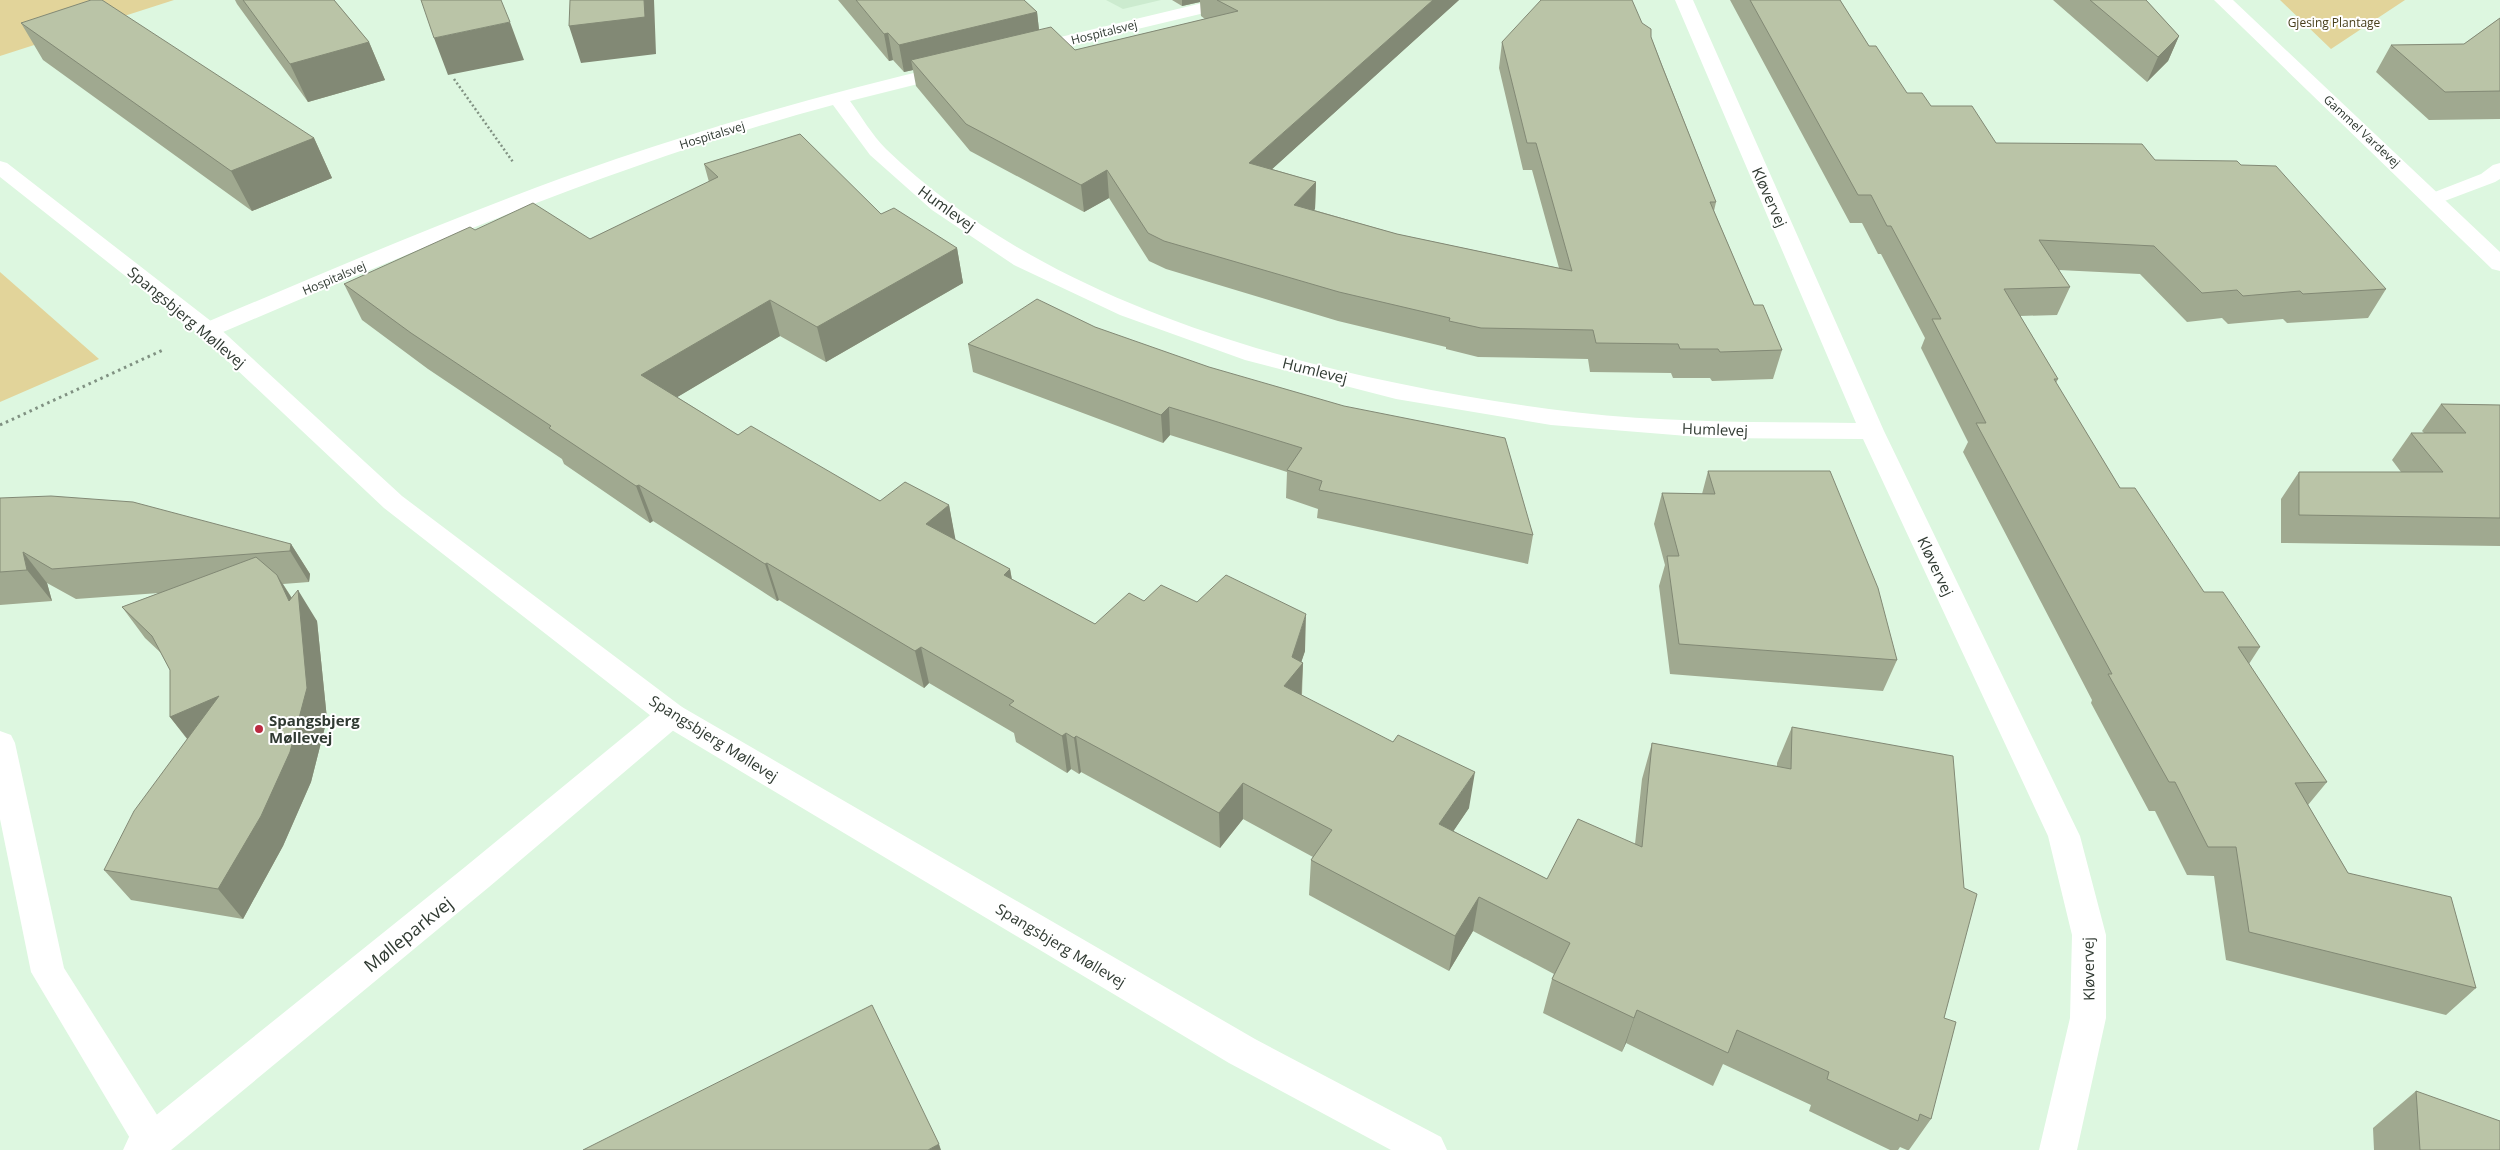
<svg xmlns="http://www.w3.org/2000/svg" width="2500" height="1150" font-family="'Open Sans',sans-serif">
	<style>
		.built { fill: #ccebcf }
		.green { fill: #e2d49a }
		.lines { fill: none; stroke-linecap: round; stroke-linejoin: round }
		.path-far1 { stroke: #809182; stroke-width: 2.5; stroke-dasharray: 2 2.5; stroke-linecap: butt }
		.path { stroke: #809182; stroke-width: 3; stroke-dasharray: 2.5 4; stroke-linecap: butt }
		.lane { fill: #fff; fill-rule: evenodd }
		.street { fill: #fff; fill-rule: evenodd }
		.secondary { fill: #fff; fill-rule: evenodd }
		.wall { fill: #a0a990 }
		.shaded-wall { fill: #828975 }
		.building { fill: #bac4a7; stroke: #828975 }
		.poi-dot { fill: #bb2a41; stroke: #fff; stroke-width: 2 }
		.labels { text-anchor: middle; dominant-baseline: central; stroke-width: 4; stroke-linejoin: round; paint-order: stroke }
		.far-park-label { font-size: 12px; fill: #473e1a; stroke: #fff }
		.far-street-label { font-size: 12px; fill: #303a32; stroke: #fff }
		.street-label { font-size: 15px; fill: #303a32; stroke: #fff }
		.poi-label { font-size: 15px; font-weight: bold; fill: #303a32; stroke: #fff; text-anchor: start }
		.near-street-label { font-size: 18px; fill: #303a32; stroke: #fff }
	</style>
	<rect width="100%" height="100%" fill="#ddf7e0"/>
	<path class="built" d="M1106 0H1161L1123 9Z"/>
	<path class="green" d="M0 0H174L0 56Z
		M2280 0H2405L2331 49Z
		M0 272 99 359 0 402Z"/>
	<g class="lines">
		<path class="path-far1" d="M454 79 513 162"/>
		<path class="path" d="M0 425 165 349"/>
		<path class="lane" d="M0 731 11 735 15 743 64 968 166 1129 172 1142 168 1150H137L31 972 0 819Z"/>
		<path class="street" d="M1215 0H1245L1242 4 1029 55 1023 54 1020 50 1023 46Z
			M1675 0H1693L1884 431 2080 836 2106 935V1018L2077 1150H2039L2070 1018 2072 935 2048 836 1863 439 1712 438 1551 425 1396 399 1245 360 1120 315 1014 265 932 210 870 155 833 105C620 162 419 249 216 335L208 337 200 335 196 330 200 325C338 267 475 207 616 159 727 121 838 91 951 64L958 66 960 70 958 74 850 101C861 116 872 135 886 149 1055 312 1323 378 1549 409 1651 423 1754 422 1856 423Z
			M2500 163V179L2495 182 2434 205 2427 203 2424 199 2427 195 2481 174 2493 165Z
			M671 703 682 707 686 715 682 723 489 887 171 1150H123L129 1137 465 867 660 707Z"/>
		<path class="secondary" d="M2214 0H2233L2500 252V271L2492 269Z
			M0 161 7 163 216 325 402 496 682 707 1255 1039 1441 1137 1447 1150H1391L1229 1063 660 723 384 508 200 335 0 177Z"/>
	</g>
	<path class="wall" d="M235 0H334L369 42 385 80 308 102 237 4Z
		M838 0H1024L1037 12 1039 30 1075 50 1205 19 1201 16 1200 2 1182 6 1172 0H1459L1272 169 1316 182 1315 209 1314 210 1397 234 1559 268 1532 170H1523L1499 68 1502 42 1642 23 1651 37 1716 202 1714 211 1754 305 1782 350 1773 379 1712 381 1710 378H1673L1671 373 1590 372 1588 359 1478 357 1446 349V347L1338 321 1166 269 1149 261 1109 198 1084 212 970 151 916 86 913 70 904 72 893 60 889 61Z
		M1730 0H1840L1869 46 1907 93 1996 143 2155 160 2241 165 2386 289 2368 318 2287 323 2283 319 2228 324 2222 318 2187 322 2140 274 2059 270 2070 287 2057 315 2020 316 2058 379 2056 383 2120 488 2204 592 2260 647 2249 664 2327 782 2308 805 2348 873 2476 988 2446 1015 2226 960 2214 876 2187 875 2155 811H2149L2091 703 2092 700 1963 452 1968 442 1921 348 1925 338 1881 254H1878L1862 223H1850Z
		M2053 0H2146L2179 36 2168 61 2147 82Z
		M2500 18V119L2429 120 2376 72 2391 45 2464 44Z
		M21 23 314 138 332 178 252 211 43 60Z
		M704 164 881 214 957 248 963 283 826 362 780 336 677 397 738 435 880 501 949 505 955 540 1010 569 1012 579 1095 624 1144 601 1197 602 1305 651 1301 662 1303 663 1302 695 1469 808 1453 831 1547 879 1635 844 1642 779 1652 743 1777 767V763L1792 727 1944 1018 1931 1119 1909 1150H1907L1900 1147 1898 1150H1890L1809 1111 1811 1105 1723 1064 1713 1086 1626 1043 1622 1052 1543 1013 1552 979 1554 974 1473 931 1449 971 1309 895 1311 860 1313 857 1243 819 1220 848 1081 772 1079 774 1071 769 1067 773 1016 742 1014 733 929 683 924 688 779 600 777 601 653 521 650 523 564 464 562 459 428 369 362 320 344 284 475 230 590 239 709 182Z
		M1095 327 1533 535 1528 564 1317 518 1318 509 1286 498 1287 472 1170 435 1163 443 973 372 968 344Z
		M2441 404 2500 405V546L2281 543V499L2299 472H2401L2392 460 2411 433H2424L2422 431Z
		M1708 471 1897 660 1883 691 1670 674 1659 586 1665 565 1654 524 1662 493 1702 494Z
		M0 498 291 544 310 574 309 582 283 584 292 598 317 621 327 719 311 782 283 846 243 919 131 900 104 870 187 739 170 717V670L161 653 145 638 122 607 159 593 76 599 47 583 52 601 0 605Z
		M2416 1091 2500 1150H2374L2373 1128Z"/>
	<path class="shaded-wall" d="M644 0H654L656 54 581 63 569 26Z
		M1182 0H1200V2L1182 6Z
		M1433 0H1459L1249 190V163Z
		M1037 12 1040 39 911 60 913 70 904 72 899 45Z
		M510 22 524 60 448 75 434 38Z
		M888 33 893 60 889 61 884 34Z
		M2179 36 2168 61 2147 82 2158 57Z
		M369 42 385 80 308 102 290 64Z
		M314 138 332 178 252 211 231 171Z
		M1107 170 1109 198 1084 212 1081 185Z
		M1316 182 1315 209 1293 233 1294 205Z
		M957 248 963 283 826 362 817 327Z
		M770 300 780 336 654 411 641 375Z
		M1169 407 1170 435 1163 443 1161 415Z
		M639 485 653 521 650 523 636 486Z
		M949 505 956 542 926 524Z
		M291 544 310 574 309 582 290 551Z
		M23 552 47 583 52 601 27 570Z
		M767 563 779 600 777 601 765 564Z
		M1010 569 1016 606 1004 575Z
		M277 575 296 605 298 590 317 621 327 719 311 782 283 846 243 919 218 889 289 601Z
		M1306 614 1305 651 1300 666 1303 663 1301 699 1284 686 1292 657Z
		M921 647 929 683 924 688 915 651Z
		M219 696 194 747 170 717Z
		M1066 733 1071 769 1067 773 1062 736Z
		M1076 736 1081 772 1079 774 1074 738Z
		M1475 772 1469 808 1434 860 1439 824Z
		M1243 783V819L1220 848 1219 813Z
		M1479 897 1473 931 1449 971 1455 936Z
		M1637 1010 1626 1043 1622 1052 1634 1018Z
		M939 1144 941 1150H928Z"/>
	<path class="building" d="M91 0H102L314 138 231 171 21 23Z
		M243 0H334L369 42 290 64Z
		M421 0H501L510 22 434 38Z
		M570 0H644L645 17 569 26Z
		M856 0H1024L1037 12 899 45 888 33 884 34Z
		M1217 0H1433L1249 163 1316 182 1294 205 1397 234 1572 271 1536 143H1527L1502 42 1541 0H1632L1642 23 1651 29V37L1662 66 1716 202H1710L1754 305H1763L1782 350 1720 352 1718 349H1680L1678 344 1596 343 1593 330 1481 328 1449 321 1450 318 1339 292 1164 241 1148 233 1107 170 1081 185 966 124 911 60 1051 27 1075 50 1238 11Z
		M1750 0H1840L1869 46H1876L1907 93H1922L1931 106H1972L1996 143 2142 144 2155 160 2237 161 2241 165 2276 166 2386 289 2303 294 2300 291 2243 296 2237 290 2202 293 2154 246 2039 240 2070 287 2004 289 2058 379H2054L2120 488H2135L2204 592H2223L2260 647H2238L2327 782 2295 783 2348 873 2451 897 2476 988 2249 932 2236 847H2208L2175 782H2169L2108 674H2112L1976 423H1986L1932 319H1941L1891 226H1887L1871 195H1858Z
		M2090 0H2146L2179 36 2158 57Z
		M2500 18V91L2445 92 2391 45 2464 44Z
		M800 134 881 214 894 208 957 248 817 327 770 300 641 375 738 435 751 426 880 501 905 482 949 505 926 524 1010 569 1004 575 1095 624 1129 593 1144 601 1161 585 1197 602 1226 575 1306 614 1292 657 1303 663 1284 686 1393 742 1398 735 1475 772 1439 824 1547 879 1578 819 1642 847 1652 743 1791 769 1792 727 1953 756 1964 888 1977 894 1944 1018 1956 1022 1931 1119 1920 1114 1918 1121 1827 1079 1829 1072 1737 1030 1728 1053 1637 1010 1634 1018 1552 979 1570 943 1479 897 1455 936 1311 860 1332 830 1243 783 1219 813 1076 736 1074 738 1066 733 1062 736 1009 705 1014 701 921 647 915 651 767 563 765 564 639 485 636 486 549 428 551 426 411 333 344 284 470 227 475 230 533 203 590 239 718 177 704 164Z
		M1037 299 1095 327 1209 367 1344 406 1505 438 1533 535 1319 490 1322 481 1287 470 1302 448 1169 407 1161 415 968 344Z
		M2441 404 2500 405V518L2299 515V472H2443L2411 433H2466Z
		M1708 471H1830L1878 588 1897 660 1679 644 1667 556H1679L1662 493 1715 494Z
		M51 496 133 502 291 544 290 551 52 569 23 552 27 570 0 572V498Z
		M256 557 277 575 289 601 298 590 307 688 290 752 261 816 218 889 104 870 134 811 219 696 170 717V670L152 636 122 607Z
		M872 1005 939 1144 928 1150H583Z
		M2416 1091 2500 1121V1150H2420Z"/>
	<circle class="poi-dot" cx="259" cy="729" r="5"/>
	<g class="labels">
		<g class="far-park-label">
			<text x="2334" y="22">Gjesing Plantage</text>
		</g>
		<g class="far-street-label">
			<text transform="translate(1104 32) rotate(-14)">Hospitalsvej</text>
			<text transform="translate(2362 131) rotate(43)">Gammel Vardevej</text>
			<text transform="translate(712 135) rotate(-17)">Hospitalsvej</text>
			<text transform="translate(334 278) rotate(-23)">Hospitalsvej</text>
		</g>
		<g class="street-label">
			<text transform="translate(1770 197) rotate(66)">Kløvervej</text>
			<text transform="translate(947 208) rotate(36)">Humlevej</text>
			<text transform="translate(187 317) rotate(40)">Spangsbjerg Møllevej</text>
			<text transform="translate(1315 370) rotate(14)">Humlevej</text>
			<text transform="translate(1715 429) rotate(2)">Humlevej</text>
			<text transform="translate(1936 566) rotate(65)">Kløvervej</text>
			<text transform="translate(714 738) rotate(32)">Spangsbjerg Møllevej</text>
			<text transform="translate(1061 945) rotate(31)">Spangsbjerg Møllevej</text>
			<text transform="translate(2088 969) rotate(-91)">Kløvervej</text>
		</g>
		<g class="poi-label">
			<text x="269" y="720">Spangsbjerg<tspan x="269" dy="17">Møllevej</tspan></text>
		</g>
		<g class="near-street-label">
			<text transform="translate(408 934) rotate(-39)">Mølleparkvej</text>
		</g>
	</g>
</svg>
